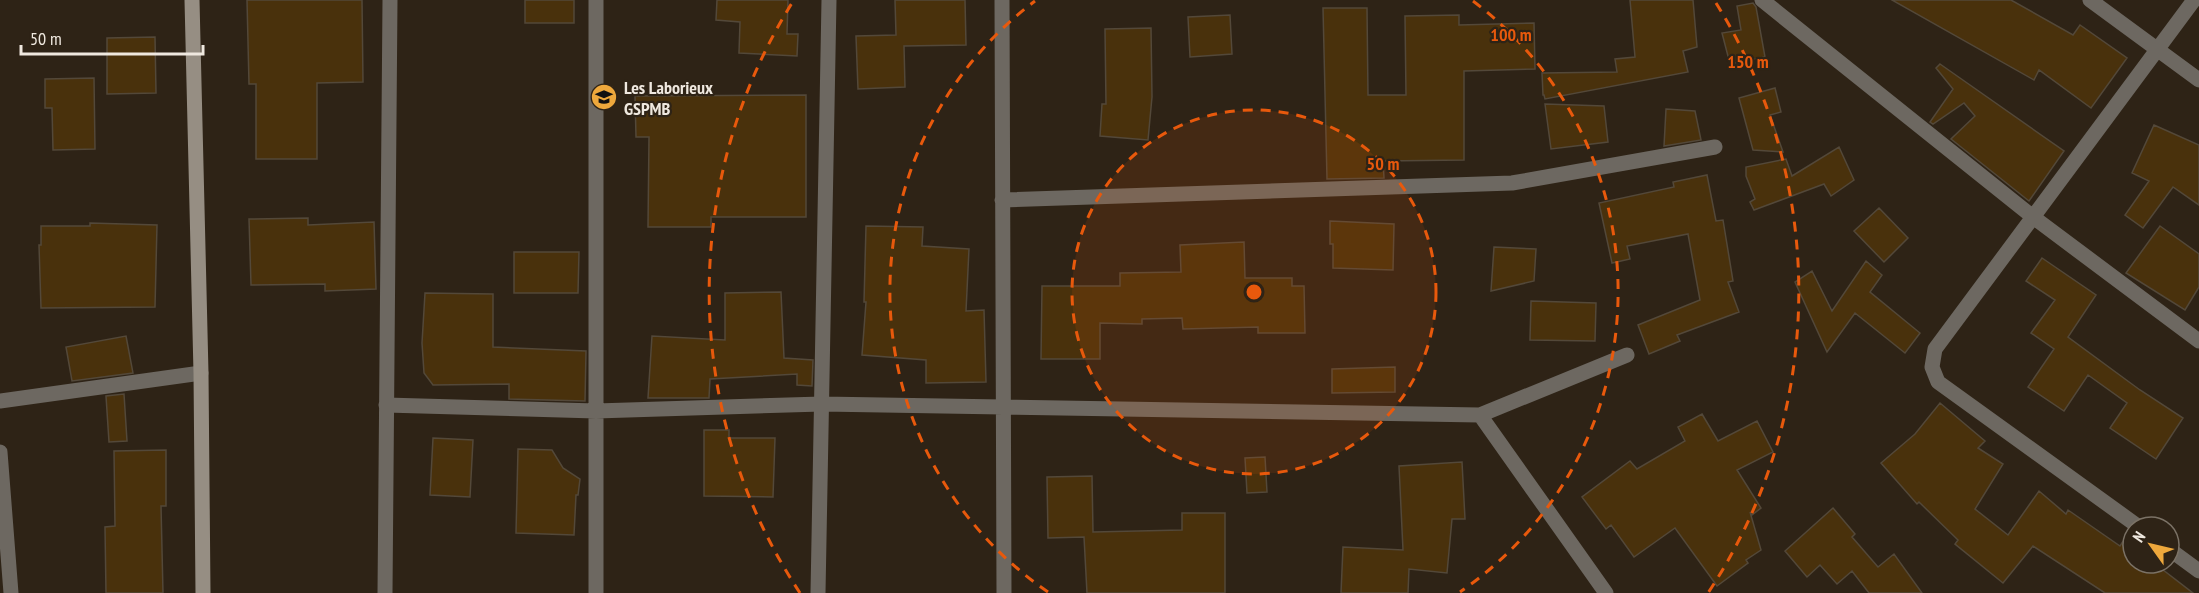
<svg xmlns="http://www.w3.org/2000/svg" width="2199" height="593" font-family="'PT Sans Narrow',sans-serif">
	<style>
		.building { fill: #49310c; stroke: #534839; stroke-width: 1.5 }
		.lines { fill: none; stroke-linecap: round; stroke-linejoin: round }
		.minor { stroke: #6d6861; stroke-width: 15 }
		.secondary { stroke: #968e83; stroke-width: 15 }
		.ring { fill: none; stroke: #e8590c; stroke-width: 3; stroke-dasharray: 10 8 }
		.labels { text-anchor: middle; dominant-baseline: central; stroke-width: 4.5; stroke-linejoin: round; paint-order: stroke }
		.poi-label { font-size: 18px; font-weight: bold; fill: #efe8df; stroke: #2e2316; text-anchor: start }
		.centre { fill: #e8590c; stroke: #2e2316; stroke-width: 3 }
		.ring-label { font-size: 18px; text-anchor: middle; font-weight: bold; fill: #e8590c; stroke: #2e2316; stroke-width: 4.5; stroke-linejoin: round; paint-order: stroke }
	</style>
	<rect width="100%" height="100%" fill="#2e2316"/>
	<path class="building" d="M247 0H362L363 82 317 83V159H256V84H249Z
		M525 0H574V23H525Z
		M717 0H788L787 34H798L797 56 739 53 740 22 716 20Z
		M895 0H965L966 45 904 46 905 87 858 89 856 36 896 35Z
		M1630 0H1693L1697 47 1683 51 1688 72 1545 99 1544 95H1543L1542 73 1617 72 1615 59 1635 57Z
		M1892 0H2011L2073 35 2080 25 2127 58 2091 108 2039 70 2034 80Z
		M1753 3 1756 7 1765 57 1730 64 1722 33 1741 30 1737 6Z
		M1323 8H1367L1368 95H1406L1405 16 1459 15V25L1534 23 1535 69 1464 71V160L1383 161 1384 178 1327 179Z
		M1230 15 1232 54 1190 57 1188 17Z
		M1151 28 1152 97 1148 140 1100 136 1102 104H1106L1105 29Z
		M155 37 156 93 107 94V38Z
		M1940 64 2064 151 2029 201 1951 139 1975 116 1964 103 1933 124 1930 122 1953 89 1936 68Z
		M94 78 95 149 53 150 52 108H45V79Z
		M1775 88 1781 112 1770 115 1783 152 1753 150 1739 98Z
		M806 95V217H711V227H648L649 137H636L635 96Z
		M1545 104 1604 106 1608 142 1551 149Z
		M1666 109 1695 111 1701 140 1664 146Z
		M2154 125 2199 145V205L2173 187 2143 228 2125 215 2149 181 2132 173Z
		M1839 147 1854 180 1831 196 1824 184 1754 210 1750 202 1755 199 1746 176V167L1786 159 1792 176Z
		M1707 175 1716 221 1723 220 1733 281 1728 282 1739 312 1677 335 1680 341 1649 354 1638 325 1700 300 1688 234 1627 246 1630 259 1612 263 1599 203 1674 187 1673 182Z
		M1879 208 1908 238 1884 262 1854 231Z
		M308 218V225L374 222 376 289 325 291V284L251 285 249 219Z
		M1330 221 1394 224 1393 270 1333 268V244H1330Z
		M90 223 157 225 155 307 41 308 39 245H41V226H90Z
		M866 226 923 227 922 246 969 249 966 311 984 310 986 382 926 383V360L862 355 866 302H864Z
		M2160 226 2199 254V287L2185 310 2126 273Z
		M1244 242 1245 278H1292V286H1304L1305 333H1258V327L1183 329 1182 318 1142 319V324L1100 323V359H1041L1042 286H1120V273L1181 272 1180 245Z
		M1494 247 1536 249 1534 281 1491 291Z
		M514 252H579L578 293H514Z
		M2042 258 2096 295 2068 337 2140 390 2183 418 2156 459 2110 428 2127 403 2088 375 2064 411 2028 387 2054 349 2031 333 2055 300 2026 281Z
		M1866 261 1882 275 1870 292 1920 333 1905 353 1855 313 1827 352 1795 282 1812 271 1832 311Z
		M781 292 784 358 813 360 812 386 797 385V374L710 379 709 398H648L652 336 725 340V293Z
		M425 293 493 294V347L586 351 585 401 509 399V384L433 385 424 373 422 343Z
		M1531 301 1596 303 1595 341 1530 340Z
		M126 336 133 373 72 381 66 347Z
		M1395 367V392L1332 393V369Z
		M124 394 127 441 109 442 106 396Z
		M1940 403 1985 441 1978 448 2003 464 1975 509 2008 535 2039 491 2066 514 2068 510 2120 546 2129 532 2133 535V563H2154L2193 593H2105L2033 546 2003 583 1955 544 1958 540 1919 502 1917 504 1881 463 1915 434Z
		M1702 414 1718 441 1757 421 1773 452 1737 470 1761 508 1752 515 1750 512 1761 550 1746 560 1748 563 1717 586 1675 528 1634 557 1611 525 1606 529 1582 497 1630 461 1637 469 1685 441 1678 427Z
		M704 430H729V438H775L773 497 704 496Z
		M433 438 473 440 470 497 430 495Z
		M518 449 552 450 563 468 580 479 578 495H576L574 535 516 533Z
		M166 450V506H161L163 593H106L105 527 115 526 114 451Z
		M1265 457 1267 492 1247 493 1245 458Z
		M1462 462 1465 519H1452L1447 573 1409 569 1408 593H1341L1343 547 1403 550 1399 466Z
		M1092 476 1093 532 1182 530V513H1225V593H1087L1084 537 1048 538 1047 477Z
		M1833 508 1855 534 1852 537 1878 567 1894 554 1922 593H1869L1852 571 1837 584 1820 565 1807 577 1785 551Z"/>
	<g class="lines">
		<path class="minor" d="M596 0V593
			M1002 0 1004 593
			M1762 0 2033 217 2199 341
			M2090 0 2199 80
			M1002 200 1512 183 1715 147
			M0 401 201 373
			M386 405 596 411 822 404 1480 415 1627 355
			M1480 415 1606 593
			M0 452 11 593
			M2139 527 1938 382 1932 367 1935 349 2194 0
			M2169 549 2199 571
			M385 593 390 0
			M818 593 829 0"/>
		<path class="secondary" d="M192 0 201 373 203 593"/>
	</g>
	<circle cx="1254" cy="292" r="182" fill="#e8590c" fill-opacity=".12"/>
	<g class="ring">
		<circle cx="1254" cy="292" r="182"/>
		<path d="M1048 592A364 364 0 0 1 1035 1M1473 1A364 364 0 0 1 1460 592"/>
		<path d="M800 593A545 545 0 0 1 792 3M1716 3A545 545 0 0 1 1708 593"/>
	</g>
	<defs>
		<g id="school-disc" transform="scale(1.35)"><circle r="9.5" fill="#eea83c" stroke="#2e2316"/><path d="M0-5L7-2L0 1L-7-2ZM-4 1L0 2.5L4 1V4Q0 6-4 4Z" fill="#111"/></g>
	</defs>
	<g fill-rule="evenodd">
		<use href="#school-disc" x="604" y="97"/>
	</g>
	<g class="labels">
		<g class="poi-label">
			<text x="624" y="87">Les Laborieux<tspan x="624" dy="21">GSPMB</tspan></text>
		</g>
	</g>
	<circle cx="1254" cy="292" r="9" class="centre"/>
	<g class="ring-label">
		<text x="1511" y="41">100 m</text>
		<text x="1748" y="68">150 m</text>
		<text x="1383" y="170">50 m</text>
	</g>
	<g transform="translate(2151 545) rotate(304)"><circle r="28" fill="#2e2316" stroke="#7b7266" stroke-width="1.5"/>
	<path d="M0-4.5L10 22L0 15L-10 22Z" fill="#eea83c"/>
	<text y="-9" font-size="16" font-weight="bold" text-anchor="middle" fill="#efe8df">N</text>
	</g>
	<path d="M21 45v9h182v-9" fill="none" stroke="#efe8df" stroke-width="3"/>
	<text x="30" y="45" font-size="18" fill="#efe8df" stroke="#2e2316" stroke-width="4.5" paint-order="stroke">50 m</text>
</svg>
